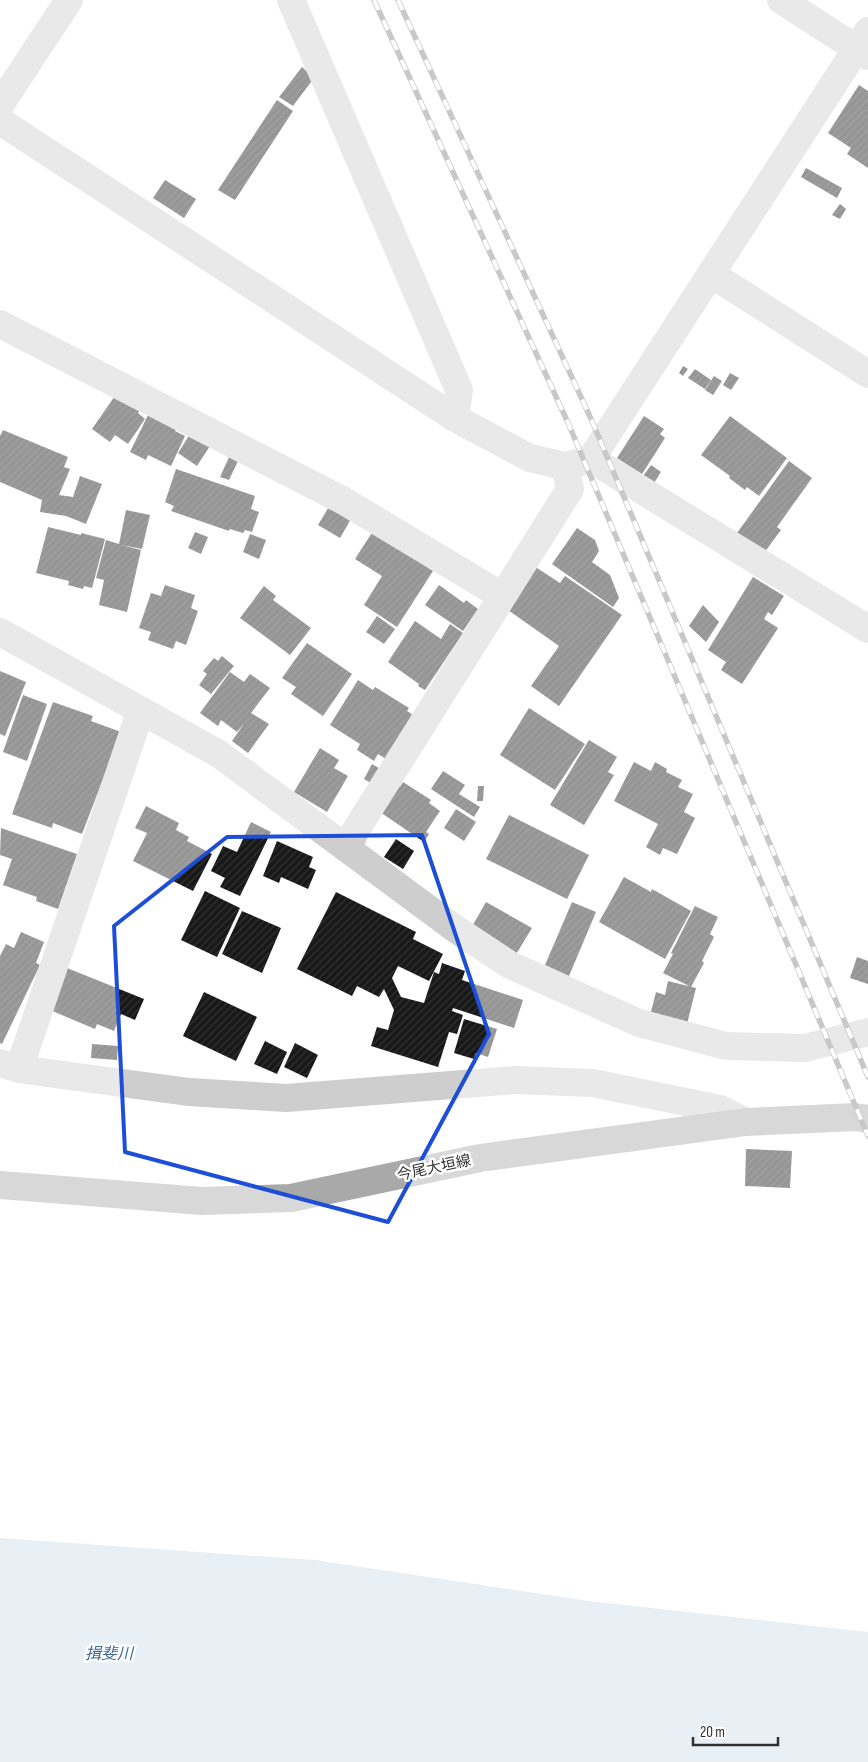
<svg xmlns="http://www.w3.org/2000/svg" width="868" height="1762" font-family="'Sofia Sans Condensed','Noto Sans JP',sans-serif">
	<style>
		.water { fill: #ccddec }
		.building { fill: url(#building-hatch) }
		.lines { fill: none; stroke-linecap: round; stroke-linejoin: round }
		.minor { stroke: #cecece; stroke-width: 28 }
		.major { stroke: #a9a9a9; stroke-width: 28 }
		.rail-casing { stroke: #868686; stroke-width: 5.5 }
		.rail { stroke: #fff; stroke-width: 4; stroke-dasharray: 11; stroke-linecap: butt }
		.marked { fill: none; stroke: #1d4ed8; stroke-width: 4; stroke-linejoin: round }
		.labels { text-anchor: middle; dominant-baseline: central; stroke-width: 5; stroke-linejoin: round; paint-order: stroke }
		.street-label { font-size: 15px; fill: #313131; stroke: #fff }
		.water-label { font-size: 16px; font-style: italic; fill: #3e6b93; stroke: #fff }
	</style>
	<defs>
		<pattern id="building-hatch" width="6" height="6" patternUnits="userSpaceOnUse" patternTransform="scale(1.25)"><rect width="6" height="6" fill="#181818"/><path d="M-1 1l2-2M0 6l6-6M5 7l2-2" fill="none" stroke="#313131"/></pattern>
	</defs>
	<rect width="100%" height="100%" fill="#fff"/>
	<path class="water" d="M0 1538 315 1560 589 1601 868 1632V1762H0Z"/>
	<path class="building" d="M302 67 314 78 293 106 279 97Z
		M859 85 868 91V168L847 154 851 148 828 133Z
		M277 100 293 111 235 200 218 190Z
		M806 168 842 188 837 198 801 177Z
		M165 180 196 199 184 218 153 198Z
		M840 204 846 209 840 219 832 215Z
		M683 366 688 369 683 376 679 373Z
		M695 369 711 380 705 389 688 378Z
		M730 373 739 378 731 390 723 385Z
		M714 376 722 381 713 395 705 390Z
		M117 393 140 410 138 413 145 419 128 444 115 435 110 442 92 429Z
		M150 411 178 424 175 431 185 436 171 466 148 455 146 460 130 452Z
		M644 416 664 429 660 434 665 438 642 474 617 458Z
		M730 416 787 458 759 496 747 487 745 490 729 478 730 476 701 455Z
		M3 430 68 457 64 467 70 469 59 495 73 497 80 476 102 484 86 524 66 516 40 512 42 500 0 482V436Z
		M190 434 210 446 197 466 178 453Z
		M230 455 239 459 229 480 220 477Z
		M789 461 812 478 777 527 781 530 764 553 737 533Z
		M651 465 661 472 654 483 643 476Z
		M176 469 255 496 251 509 259 512 252 532 245 530 243 533 230 529 229 531 171 511 174 506 165 502Z
		M330 505 351 519 340 538 318 525Z
		M126 510 150 515 142 549 121 545 141 550 127 612 99 605 104 580 96 578 106 540 119 544Z
		M48 527 81 535V533L105 539 92 588 84 586 83 589 68 585 69 581 36 573Z
		M577 528 595 540 599 551 592 562 610 575 619 598 613 607 552 564Z
		M373 531 433 571 397 627 364 605 382 576 355 559Z
		M195 532 208 537 201 554 188 548Z
		M250 534 266 540 259 559 243 552Z
		M534 566 560 583 565 576 622 615 559 706 531 686 559 646 505 608Z
		M753 577 784 596 772 615 768 612 764 619 778 628 742 684 721 670 726 662 708 650Z
		M165 585 195 595 191 608 198 611 186 645 176 641 173 649 148 640 151 632 139 628 151 593 161 596Z
		M439 585 464 603 466 600 478 609 463 631 425 605Z
		M264 586 276 596 273 600 311 628 290 655 240 618Z
		M703 605 719 622 706 642 689 626Z
		M377 616 395 629 384 644 366 632Z
		M415 621 441 639 450 624 463 633 425 690 418 686 419 684 388 662Z
		M307 643 352 674 323 716 291 694 296 687 282 678Z
		M222 656 234 666 211 694 199 685 207 674 203 671 214 658 218 661Z
		M0 671 26 682 5 736 0 734Z
		M230 672 244 682 250 674 270 688 251 713 269 724 248 753 232 741 244 724 237 732 221 720 218 726 200 713Z
		M358 680 373 690 375 687 409 708 407 711 413 715 386 759 378 754 374 761 357 750 360 744 330 725Z
		M23 695 47 704 27 761 3 752Z
		M53 702 93 716 91 721 121 732 82 834 53 823 52 828 12 814Z
		M529 708 585 744 555 790 500 755Z
		M589 740 617 757 608 772 614 775 584 825 550 805Z
		M320 748 339 760 334 768 348 776 327 812 294 792Z
		M634 762 651 771 655 762 667 769 666 772 682 780 678 787 693 794 684 812 695 818 677 854 663 848 660 855 646 847 658 824 614 801Z
		M372 764 382 770 374 785 364 779Z
		M443 771 465 785 459 794 480 807 474 817 431 789Z
		M403 782 431 800 429 803 440 811 426 832 429 834 424 842 380 812 397 785 400 787Z
		M478 786H484L483 801H477Z
		M146 806 179 823 176 830 189 837 187 841 212 854 193 891 133 861 147 833 135 828Z
		M456 809 476 822 464 841 444 828Z
		M509 815 589 855 567 899 486 859Z
		M251 822 271 832 240 896 220 887 225 878 211 871 223 846 237 852Z
		M1 828 77 854 58 909 36 901 37 897 3 885 12 859 0 855Z
		M396 839 414 851 403 869 384 857Z
		M277 841 313 857 309 867 316 870 308 889 281 877 279 883 263 876Z
		M624 877 651 892 652 889 691 911 665 959 599 922Z
		M205 891 240 908 217 957 181 940Z
		M336 892 416 932 413 939 443 954 429 981 398 966 392 978 401 997 424 1003 434 972 439 974 442 963 465 971 462 980 523 1000 514 1028 453 1008 452 1011 463 1015 457 1034 449 1032 438 1067 371 1046 377 1027 388 1030 394 1010 384 989 379 997 357 986 352 996 297 969Z
		M486 902 532 928 515 956 470 930Z
		M572 902 596 912 569 976 545 965Z
		M695 906 718 917 710 934 714 937 702 961 704 963 691 987 663 973 673 954 671 953Z
		M242 911 281 928 262 973 222 954Z
		M21 932 44 942 36 963 40 965 2 1044 0 1043V956L6 944 14 948Z
		M857 957 868 961V984L850 978Z
		M67 968 144 999 135 1020 121 1014 114 1031 97 1024 95 1029 50 1010Z
		M668 981 696 988 687 1024 659 1017V1014L651 1012 656 992 665 995Z
		M204 992 257 1017 236 1061 183 1036Z
		M464 1019 497 1029 488 1057 476 1053 474 1059 454 1053Z
		M265 1041 287 1052 277 1074 254 1064Z
		M295 1043 318 1055 307 1078 284 1067Z
		M92 1044 118 1046 117 1060 91 1058Z
		M746 1149 792 1151 790 1188 745 1186Z"/>
	<g class="lines">
		<path class="minor" d="M291 0 459 390 455 418
			M781 0 868 56
			M0 105 69 0
			M0 121 455 418 530 458 565 466 591 459 868 31
			M711 274 868 374
			M0 324 344 501 502 596
			M591 459 868 629
			M0 632 219 754 457 930 510 965 639 1023 726 1046 805 1048 868 1032
			M348 849 354 833 570 489 565 466
			M0 1063 19 1069 190 1092 286 1098 515 1080 593 1083 720 1109 746 1122
			M19 1069 141 710"/>
		<path class="major" d="M0 1185 202 1201 291 1198 480 1158 746 1122 855 1117 868 1119"/>
		<g class="rail-casing">
			<path id="rail" d="M374 0 569 425 868 1136
				M398 0 592 421 868 1077"/>
		</g>
		<use href="#rail" class="rail"/>
	</g>
	<path d="M0 0H868V1762H0ZM422 835 489 1034 388 1222 125 1152 114 926 227 837Z" fill="#fff" fill-opacity=".55" fill-rule="evenodd"/>
	<path class="marked" d="M422 835 489 1034 388 1222 125 1152 114 926 227 837Z"/>
	<g class="labels">
		<g class="street-label">
			<text transform="translate(434 1168) rotate(-12)">今尾大垣線</text>
		</g>
		<g class="water-label">
			<text x="109" y="1654">揖斐川</text>
		</g>
	</g>
	<path d="M693 1737v8h85v-8" fill="none" stroke="#313131" stroke-width="2.5"/>
	<text x="700" y="1737" font-size="15" fill="#313131" stroke="#ffffff" stroke-width="4" paint-order="stroke">20 m</text>
</svg>
